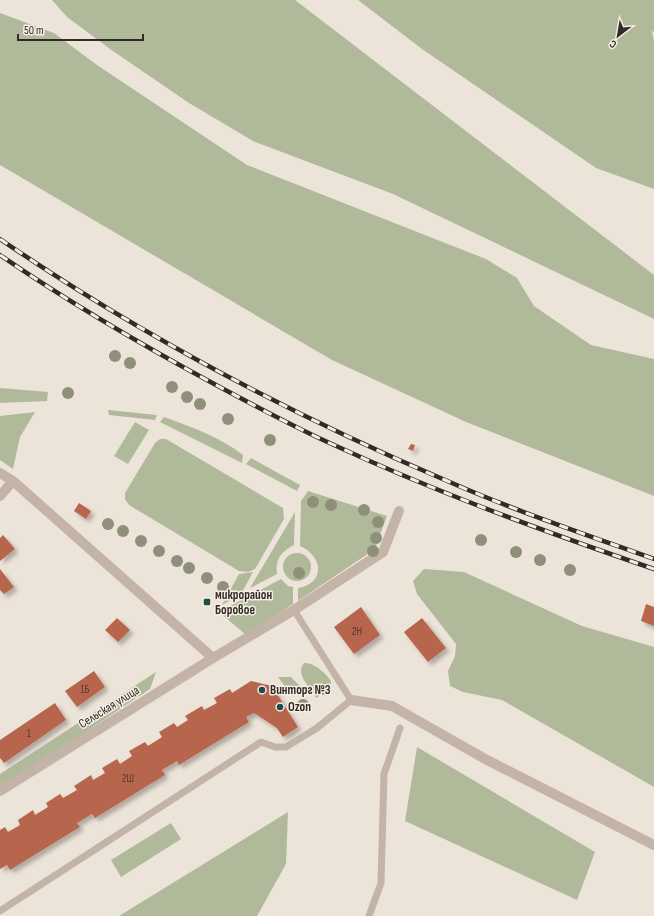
<svg xmlns="http://www.w3.org/2000/svg" width="654" height="916" font-family="'Sofia Sans Condensed',sans-serif">
	<style>
		.green { fill: #b0ba9b }
		.building { fill: #b7664e; filter: url(#shadow) }
		.lines { fill: none; stroke-linecap: round; stroke-linejoin: round }
		.service { stroke: #c4b4a7; stroke-width: 7 }
		.minor { stroke: #c4b4a7; stroke-width: 10 }
		.rail-casing { stroke: #312a26; stroke-width: 4.5 }
		.rail { stroke: #f6eee4; stroke-width: 3; stroke-dasharray: 9; stroke-linecap: butt }
		.tree { fill: #8e907a }
		.poi-dot { fill: #214b4d; stroke: #f6eee4; stroke-width: 1.5 }
		.labels { text-anchor: middle; dominant-baseline: central; stroke-width: 3; stroke-linejoin: round; paint-order: stroke }
		.number-label { font-size: 11px; fill: #523930 }
		.poi-label { font-size: 13px; font-weight: bold; fill: #312a26; stroke: #f6eee4; text-anchor: start }
		.street-label { font-size: 13px; fill: #312a26; stroke: #f6eee4 }
	</style>
	<defs>
		<filter id="shadow"><feDropShadow dx="3.5" dy="3.5" stdDeviation="2" flood-color="#0004"/></filter>
	</defs>
	<rect width="100%" height="100%" fill="#ede4d9"/>
	<path class="green" d="M52 0H295L654 275V319L393 194 253 141 189 103 110 49 67 17Z
		M358 0H654V32L652 31 654 42V189L596 168 422 49Z
		M0 13 54 33 97 65 247 165 486 259 517 278 534 306 591 345 654 359V496L466 422 332 360 0 165Z
		M0 388 48 392 47 401 0 403Z
		M108 410 157 415 155 420 109 415Z
		M35 412 20 437 13 469 0 460V416Z
		M164 417C192 427 220 437 243 455L242 463 160 422Z
		M135 422 149 430 128 464 114 456Z
		M160 439H166L283 508 284 519 255 569 248 572 239 571 129 505 125 499V493L155 443Z
		M251 458 300 485 297 491 246 464Z
		M308 491 387 516 375 549 298 601V588C326 583 323 556 300 546L301 501Z
		M295 512 294 545C281 552 275 559 277 574L250 588Z
		M283 567a14 14 0 1 1 28 0a14 14 0 1 1-28 0Z
		M424 569 464 572 582 626 654 647V787L502 700 463 692 450 686 448 671 455 656 456 644 417 594 413 581Z
		M253 572 241 594 222 605 239 574Z
		M281 579 288 586 293 587V604L246 635 219 612Z
		M304 663C313 662 326 673 331 681L330 689 316 698 311 689 309 690 310 688C304 681 297 672 304 663Z
		M156 672 150 689 0 789V774Z
		M278 677H291L300 686 299 690 291 695Z
		M417 747 595 852 577 900 405 821Z
		M288 812 286 864 257 916H119Z
		M171 823 181 839 121 877 111 860Z"/>
	<path class="building" d="M411 444 415 445 413 451 408 449Z
		M79 503 91 511 86 519 74 511Z
		M3 535 15 549 0 561V538Z
		M0 569 14 587 4 594 0 590Z
		M646 604 654 607V626L641 621Z
		M361 607 380 635 354 654 334 627Z
		M117 618 130 630 118 642 105 630Z
		M422 618 446 648 428 662 404 632Z
		M94 671 105 687 77 707 65 691Z
		M251 681 272 686 298 727 283 737 277 728 254 713 246 717 249 722 179 765 177 761 162 770 165 775 95 818 92 814 77 823 80 827 10 870 7 865 0 869V830L5 827 8 832 20 825 18 820 33 810 35 815 48 807 46 803 60 794 63 798 77 790 74 786 91 775 93 780 105 773 102 768 117 759 120 764 132 756 129 751 145 742 148 746 162 737 159 732 174 723 177 727 188 720 185 716 202 706 204 710 217 703 214 698 230 689 232 693Z
		M55 703 66 720 4 763 0 758V740Z"/>
	<g class="lines">
		<path class="service" d="M0 911 261 742 275 747H286L317 728 351 700 294 610
			M369 916 381 883 384 774 400 728"/>
		<path class="minor" d="M0 473 13 481 213 658
			M0 496 13 481
			M351 700 392 706 487 760 654 845
			M0 791 213 658 294 610 383 552 399 511"/>
		<g class="rail-casing">
			<path id="rail" d="M0 239C139 334 290 414 445 480 513 510 584 534 654 559
				M0 255C70 303 142 345 216 385 255 406 294 427 334 445 438 493 546 532 654 569"/>
		</g>
		<use href="#rail" class="rail"/>
	</g>
	<g class="tree">
		<circle cx="115" cy="356" r="6"/>
		<circle cx="130" cy="363" r="6"/>
		<circle cx="172" cy="387" r="6"/>
		<circle cx="68" cy="393" r="6"/>
		<circle cx="187" cy="397" r="6"/>
		<circle cx="200" cy="404" r="6"/>
		<circle cx="228" cy="419" r="6"/>
		<circle cx="270" cy="440" r="6"/>
		<circle cx="313" cy="502" r="6"/>
		<circle cx="331" cy="505" r="6"/>
		<circle cx="364" cy="510" r="6"/>
		<circle cx="378" cy="522" r="6"/>
		<circle cx="108" cy="524" r="6"/>
		<circle cx="123" cy="531" r="6"/>
		<circle cx="376" cy="538" r="6"/>
		<circle cx="481" cy="540" r="6"/>
		<circle cx="141" cy="541" r="6"/>
		<circle cx="159" cy="551" r="6"/>
		<circle cx="373" cy="551" r="6"/>
		<circle cx="516" cy="552" r="6"/>
		<circle cx="540" cy="560" r="6"/>
		<circle cx="177" cy="561" r="6"/>
		<circle cx="189" cy="568" r="6"/>
		<circle cx="570" cy="570" r="6"/>
		<circle cx="299" cy="573" r="6"/>
		<circle cx="207" cy="578" r="6"/>
		<circle cx="223" cy="587" r="6"/>
		<circle cx="325" cy="689" r="6"/>
		<circle cx="303" cy="705" r="6"/>
	</g>
	<g class="poi-dot">
		<rect x="203" y="598" width="8" height="8" rx="2"/>
		<circle cx="262" cy="690" r="4"/>
		<circle cx="280" cy="707" r="4"/>
	</g>
	<g class="labels">
		<g class="number-label">
			<text x="357" y="631">2Н</text>
			<text x="85" y="689">1Б</text>
			<text x="29" y="733">1</text>
			<text x="128" y="778">2Ш</text>
		</g>
		<g class="poi-label">
			<text x="215" y="595">микрорайон<tspan x="215" dy="15">Боровое</tspan></text>
			<text x="270" y="690">Винторг №3</text>
			<text x="288" y="707">Ozon</text>
		</g>
		<g class="street-label">
			<text transform="translate(109 707) rotate(-32)">Сельская улица</text>
		</g>
	</g>
	<g transform="translate(618 36) rotate(211)" stroke="#f6eee4" stroke-width="3" paint-order="stroke">
	<path d="M0-3L7 15L0 10L-7 15Z" fill="#312a26"/>
	<text y="-6" font-size="11" font-weight="bold" text-anchor="middle" fill="#312a26">С</text>
	</g>
	<path d="M18 34v6h125v-6" fill="none" stroke="#312a26" stroke-width="2"/>
	<text x="24" y="34" font-size="12" fill="#312a26" stroke="#f6eee4" stroke-width="3" paint-order="stroke">50 m</text>
</svg>
